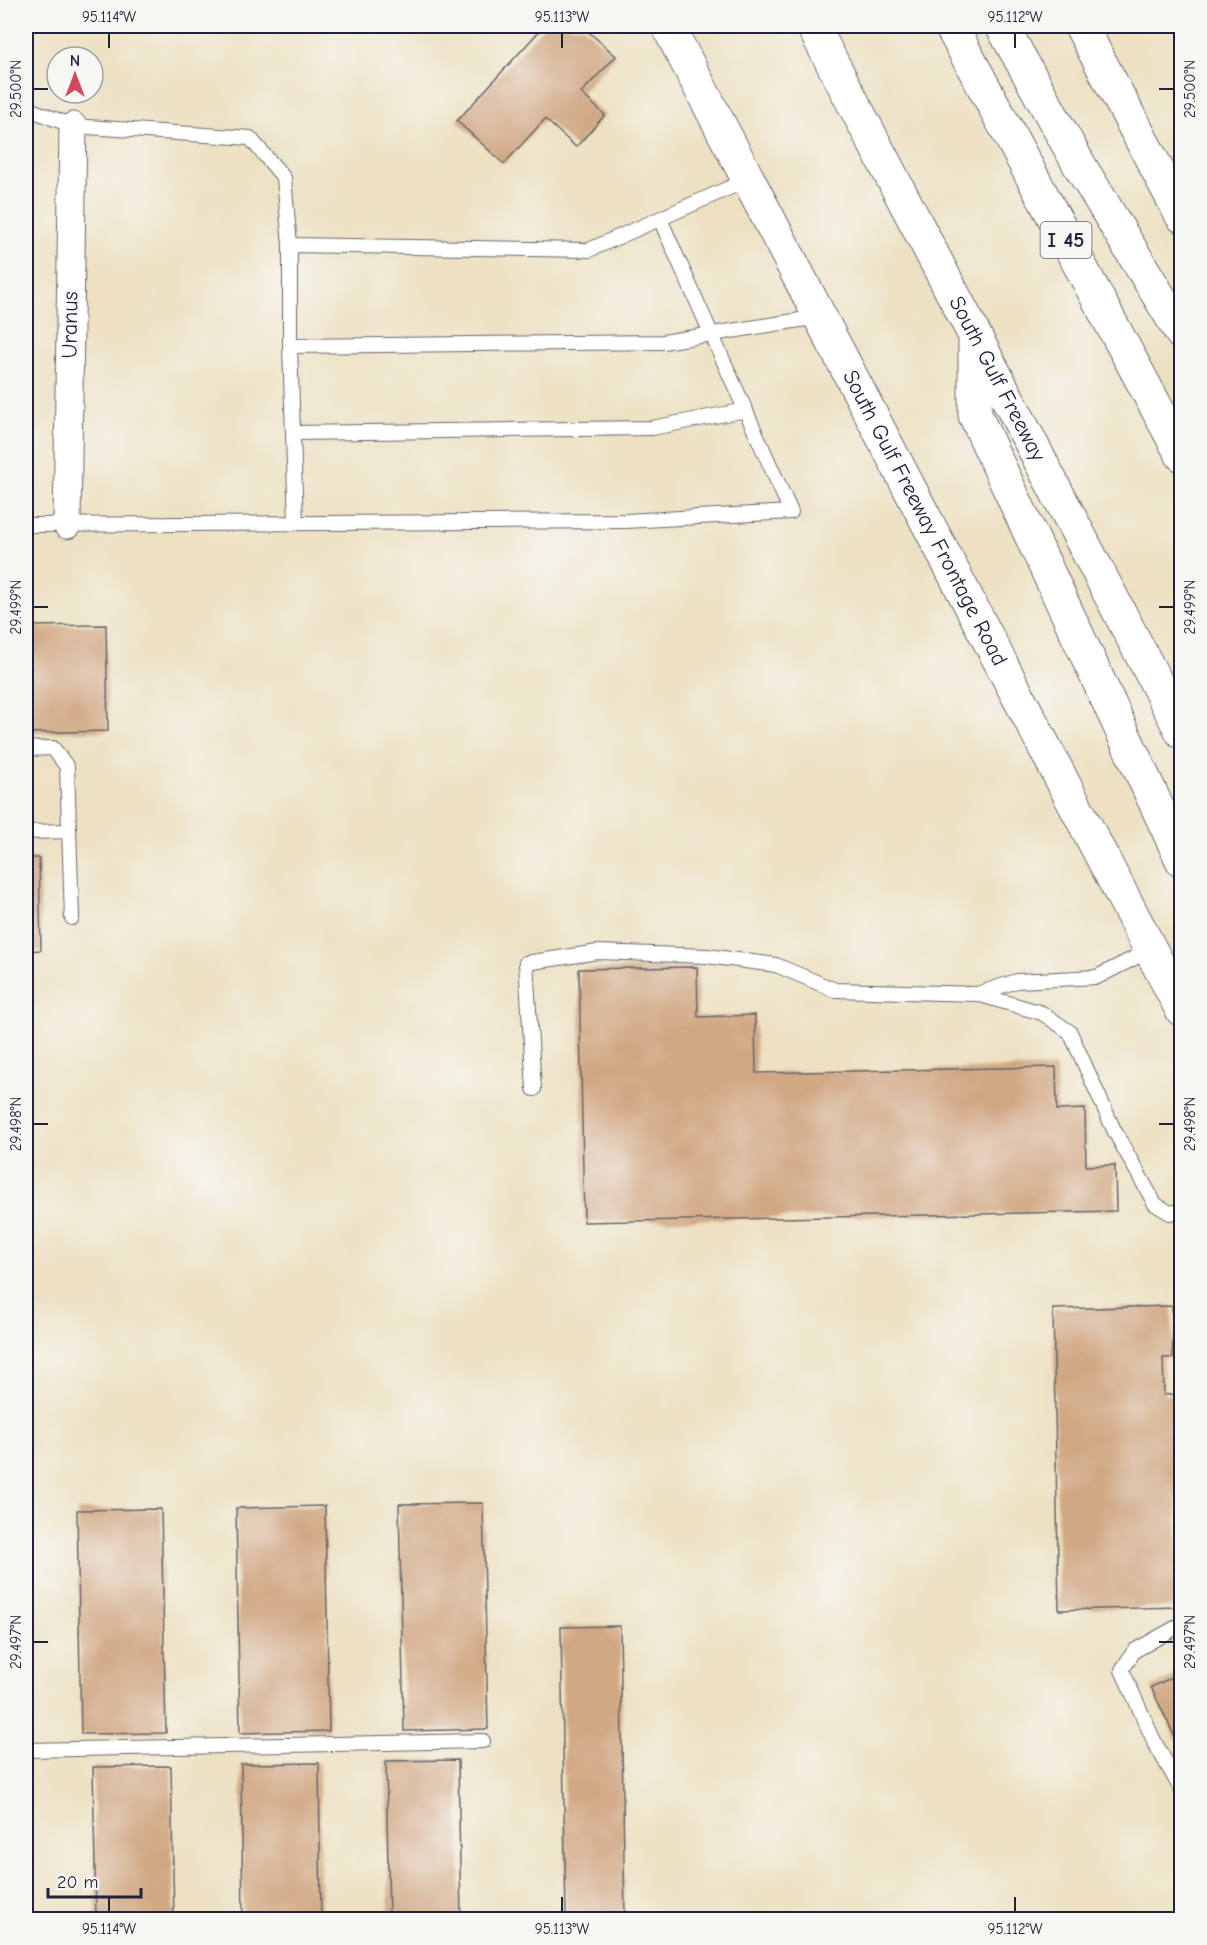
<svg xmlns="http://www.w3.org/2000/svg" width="1207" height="1945" font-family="'Comic Neue',sans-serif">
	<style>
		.building { fill: #d1a884 }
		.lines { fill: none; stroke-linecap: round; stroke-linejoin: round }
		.service-casing { stroke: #69656a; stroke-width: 16 }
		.minor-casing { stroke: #69656a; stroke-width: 29 }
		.secondary-casing { stroke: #69656a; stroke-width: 35 }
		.motorway-casing { stroke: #69656a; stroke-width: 35 }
		.service { stroke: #fff; stroke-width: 14 }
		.minor { stroke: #fff; stroke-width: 27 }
		.secondary { stroke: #fff; stroke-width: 33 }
		.motorway { stroke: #fff; stroke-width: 33 }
		.ticks { fill: none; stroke: #22223b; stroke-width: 2 }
		.labels { text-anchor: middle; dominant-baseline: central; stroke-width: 6; stroke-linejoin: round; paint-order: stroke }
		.shield { fill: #f6f6f2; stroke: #626272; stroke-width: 1.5 }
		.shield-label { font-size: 21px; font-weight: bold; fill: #22223b }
		.street-label { font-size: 22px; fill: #22223b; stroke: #f6f6f2 }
		.neatline { fill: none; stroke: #22223b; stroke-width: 2 }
		.ticks-label { font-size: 15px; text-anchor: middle; fill: #22223b }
	</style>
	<rect width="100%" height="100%" fill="#f6f6f2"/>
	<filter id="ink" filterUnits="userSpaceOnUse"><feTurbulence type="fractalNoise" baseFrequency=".0167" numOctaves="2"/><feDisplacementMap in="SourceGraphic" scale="12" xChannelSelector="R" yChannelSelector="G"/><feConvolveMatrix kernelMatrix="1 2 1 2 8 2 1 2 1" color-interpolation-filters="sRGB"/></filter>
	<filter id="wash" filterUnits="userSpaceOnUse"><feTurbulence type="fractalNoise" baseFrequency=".008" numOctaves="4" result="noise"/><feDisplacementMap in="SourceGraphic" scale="24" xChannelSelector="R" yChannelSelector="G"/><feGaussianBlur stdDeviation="1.35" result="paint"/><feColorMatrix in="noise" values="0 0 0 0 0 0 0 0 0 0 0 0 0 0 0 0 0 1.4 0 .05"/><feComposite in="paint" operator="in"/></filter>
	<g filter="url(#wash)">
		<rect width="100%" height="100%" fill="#ede1c2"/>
		<g id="blocks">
			<path class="building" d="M544 26H582L616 56 581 93 605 115 576 147 545 119 504 164 457 121Z
				M106 625 108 731 26 733V626Z
				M26 858H39L41 950 26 951Z
				M697 967 698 1017 755 1015 756 1073 1056 1067 1057 1110 1085 1109 1086 1166 1115 1165 1116 1211 584 1222 579 969Z
				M1172 1306 1173 1358H1163L1164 1395 1175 1394 1179 1607 1059 1610 1053 1309Z
				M483 1503 488 1729 404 1731 399 1504Z
				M325 1506 329 1731 240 1733 236 1508Z
				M161 1509 166 1733 81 1734 77 1510Z
				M620 1626 625 1920H566L561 1627Z
				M1182 1673V1752L1151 1687Z
				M458 1760 461 1920H389L386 1761Z
				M319 1763 321 1920H243L241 1764Z
				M171 1766 174 1920H96L93 1767Z"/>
		</g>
	</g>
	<g filter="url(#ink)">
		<use href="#blocks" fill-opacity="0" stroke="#69656a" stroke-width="1.5"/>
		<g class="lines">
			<g class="service-casing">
				<path id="service" d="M26 108 73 126 250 138 284 178 290 245V346L296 523
					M290 245 589 250 747 180
					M290 346 663 342 819 317
					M293 433 652 428 746 410
					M26 525 626 521 791 512 660 219
					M26 749 53 748 67 767 72 918
					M26 832 69 831
					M977 994 1017 981 1097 977 1150 950
					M534 1089 526 963 598 952 707 956 776 965 835 990 977 994 1042 1013 1070 1032 1114 1130 1155 1204 1170 1213 1182 1210
					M1182 1624 1134 1651 1122 1670 1155 1743 1182 1791
					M26 1750 483 1741"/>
			</g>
			<g class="minor-casing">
				<g id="minor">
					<path id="s1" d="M67 525 73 126"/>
				</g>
			</g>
			<g class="secondary-casing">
				<g id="secondary">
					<path id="s2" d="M668 26 1182 1010"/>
					<path d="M1081 26 1182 216"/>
				</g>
			</g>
			<g class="motorway-casing">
				<g id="motorway">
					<path id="s3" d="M813 26 1182 732"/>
					<path d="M951 26 1182 455"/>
					<path d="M1002 26 1080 166 1182 334"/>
					<path d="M975 342V415L1182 860"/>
				</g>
			</g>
			<use href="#service" class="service"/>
			<use href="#minor" class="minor"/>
			<use href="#secondary" class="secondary"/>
			<use href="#motorway" class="motorway"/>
		</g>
	</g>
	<path class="ticks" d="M109 33V48M562 33V48M1015 33V48M33 89H48M1159 89H1174M33 607H48M1159 607H1174M33 1124H48M1159 1124H1174M33 1642H48M1159 1642H1174M109 1897V1912M562 1897V1912M1015 1897V1912"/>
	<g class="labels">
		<rect class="shield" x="1040.5" y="222" width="51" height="36" rx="4.5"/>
		<g class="shield-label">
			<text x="1066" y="240">I 45</text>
		</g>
		<g class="street-label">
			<text stroke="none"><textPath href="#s1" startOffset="200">Uranus</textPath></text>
			<text stroke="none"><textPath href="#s3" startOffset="398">South Gulf Freeway</textPath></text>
			<text stroke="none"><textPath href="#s2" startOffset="555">South Gulf Freeway Frontage Road</textPath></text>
		</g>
	</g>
	<rect width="1207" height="1945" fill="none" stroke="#f6f6f2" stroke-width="66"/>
	<g transform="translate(75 75)"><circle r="28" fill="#f6f6f2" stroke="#a1a1a9" stroke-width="1.5"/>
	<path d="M0-4.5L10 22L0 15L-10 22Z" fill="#d1495b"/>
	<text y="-9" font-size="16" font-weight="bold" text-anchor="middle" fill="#22223b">N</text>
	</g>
	<path d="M48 1888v9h93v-9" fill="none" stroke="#22223b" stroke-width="3"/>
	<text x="57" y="1888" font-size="18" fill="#22223b" stroke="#f6f6f2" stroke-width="4.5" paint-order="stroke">20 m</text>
	<rect x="33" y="33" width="1141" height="1879" class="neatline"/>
	<g class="ticks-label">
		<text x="109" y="22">95.114°W</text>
		<text x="562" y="22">95.113°W</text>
		<text x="1015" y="22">95.112°W</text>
		<text transform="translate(16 89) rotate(-90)" y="5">29.500°N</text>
		<text transform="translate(1190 89) rotate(-90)" y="5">29.500°N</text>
		<text transform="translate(16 607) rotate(-90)" y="5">29.499°N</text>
		<text transform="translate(1190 607) rotate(-90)" y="5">29.499°N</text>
		<text transform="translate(16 1124) rotate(-90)" y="5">29.498°N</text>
		<text transform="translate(1190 1124) rotate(-90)" y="5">29.498°N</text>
		<text transform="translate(16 1642) rotate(-90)" y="5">29.497°N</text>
		<text transform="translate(1190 1642) rotate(-90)" y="5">29.497°N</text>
		<text x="109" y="1934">95.114°W</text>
		<text x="562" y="1934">95.113°W</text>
		<text x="1015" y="1934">95.112°W</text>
	</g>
</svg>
